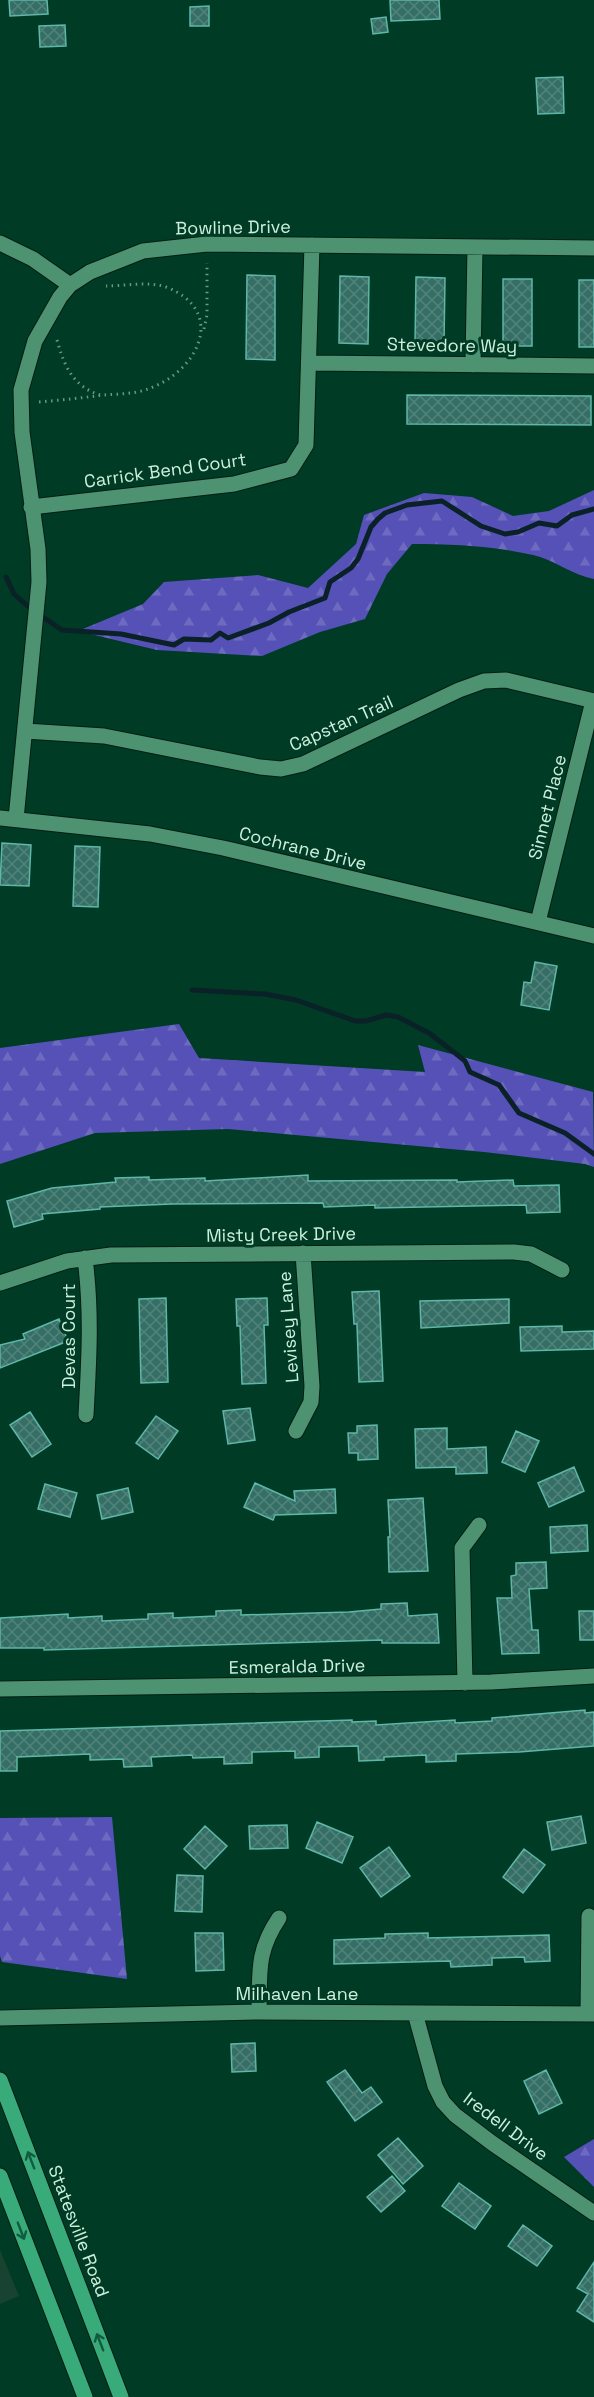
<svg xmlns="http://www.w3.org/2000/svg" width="594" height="2397" font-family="'Space Grotesk',sans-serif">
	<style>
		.built { fill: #184330 }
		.forest { fill: url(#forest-firs) }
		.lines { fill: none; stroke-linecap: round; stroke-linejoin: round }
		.stream { stroke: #0a2128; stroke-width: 5 }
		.building { fill: url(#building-cross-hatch); stroke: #5eb7a8; stroke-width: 1.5 }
		.minor-casing { stroke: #071e13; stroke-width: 17 }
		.major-casing { stroke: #071e13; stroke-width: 17 }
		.path { stroke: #699883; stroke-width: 3; stroke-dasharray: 1.5 4.5; stroke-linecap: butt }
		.minor { stroke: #4d9371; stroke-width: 15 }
		.major { stroke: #39aa7a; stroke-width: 15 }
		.oneway { stroke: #115c3f }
		.labels { text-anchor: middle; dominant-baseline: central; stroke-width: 6; stroke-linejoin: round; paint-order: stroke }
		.street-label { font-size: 18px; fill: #cdf0dc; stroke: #003b25 }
	</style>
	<defs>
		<pattern id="forest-firs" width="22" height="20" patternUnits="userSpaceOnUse" patternTransform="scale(1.5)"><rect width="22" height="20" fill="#5651b7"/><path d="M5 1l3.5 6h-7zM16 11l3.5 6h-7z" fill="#6d6ac0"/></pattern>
		<pattern id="building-cross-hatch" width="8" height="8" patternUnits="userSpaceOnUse" patternTransform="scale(1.5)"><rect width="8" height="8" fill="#356e64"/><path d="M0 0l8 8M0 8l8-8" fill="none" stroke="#51837a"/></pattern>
	</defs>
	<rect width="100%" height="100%" fill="#003b25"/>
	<path class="built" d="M0 2250 19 2296 0 2304Z"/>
	<path class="forest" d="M594 490V579C572 575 555 560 533 555 493 546 454 544 412 544L387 574 365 619 320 632 262 656 157 650 78 631 143 604 164 582 258 575 308 588 356 544 364 515 424 493 472 497 513 516 549 511Z
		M179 1024 199 1058 425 1072 418 1045 593 1092 594 1167 585 1164 484 1152 228 1129 95 1133 0 1164V1048Z
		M112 1817 127 1979 2 1962 0 1956V1818Z
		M594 2139V2187L564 2157Z"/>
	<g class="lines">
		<path class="stream" d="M6 577 14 594 31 609 62 630 121 634 174 645 184 639 211 640 220 633 228 638 269 623 289 612 325 598 330 582 351 568 358 559 371 527 378 519 385 513 407 505 442 501 481 526 505 534 518 532 539 523 557 526 572 515 594 509
			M192 990 265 994 296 1000 355 1021H366L386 1015 398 1017 429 1033 455 1053 465 1061 470 1072 499 1085 519 1113 565 1133 594 1154"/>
	</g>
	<path class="building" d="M9 0H47L48 14 10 16Z
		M390 0H439L440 19 391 21Z
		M209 6V26H190V7Z
		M386 17 388 32 373 34 371 19Z
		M65 25 66 46 40 47 39 26Z
		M563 77 564 113 538 114 536 78Z
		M247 275 275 276V360L246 359Z
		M340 276 369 277 368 344 339 343Z
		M416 277 445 278 444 345 415 344Z
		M503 279H532V346H503Z
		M579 280H594V347H579Z
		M407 395 591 396V425L407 424Z
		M2 843 31 845 29 886 0 885Z
		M75 846 100 847 98 907 73 906Z
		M535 962 557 966 549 1010 521 1005 524 982 531 983Z
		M308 1175V1181L457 1180V1182L513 1180 514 1186 559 1185 560 1212 527 1213 526 1205 375 1208V1205L324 1207 323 1203 172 1204 100 1207V1209L42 1214 43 1219 14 1227 7 1201 52 1188 116 1182 115 1178 149 1177V1180L205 1178V1181Z
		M379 1291 383 1381 359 1382 357 1324H354L352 1292Z
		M166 1298 168 1382 141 1383 139 1299Z
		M267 1298 268 1325H264L266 1383 242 1384 240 1326H237L236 1299Z
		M509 1299V1323L421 1328 420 1301Z
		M59 1319 68 1341 0 1368V1345L25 1339 23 1334Z
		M562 1326V1332L594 1331V1349L521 1351 520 1327Z
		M250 1408 255 1440 228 1444 223 1411Z
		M30 1412 51 1444 32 1457 10 1425Z
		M156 1416 178 1431 158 1459 136 1443Z
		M377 1425 378 1459 358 1460V1453H349L348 1433H357V1426Z
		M447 1428V1449L486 1447 487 1473 456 1474V1467L416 1468 415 1429Z
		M516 1431 539 1441 525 1472 502 1462Z
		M574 1467 584 1491 549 1507 538 1483Z
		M255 1483 295 1501 294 1491 335 1489 336 1513 275 1515 273 1520 244 1507Z
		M45 1484 77 1493 70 1517 38 1509Z
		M128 1488 133 1512 102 1519 97 1495Z
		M423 1498 428 1571 389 1572 388 1537H390L388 1500Z
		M587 1525 588 1551 551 1553 550 1527Z
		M546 1562 547 1588 529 1589 532 1630H538L539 1653 502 1654 497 1598H512L511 1576 516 1575V1563Z
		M407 1603 408 1616 437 1614 439 1643H382V1640L44 1650V1648H0V1618L68 1614V1618L102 1616V1621L148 1619V1614L173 1613V1618L216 1616V1611L241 1610V1615L349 1612 381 1609V1604Z
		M579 1611H594V1640H580Z
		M585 1710V1713L594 1712V1746L519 1752 456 1754V1761L426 1762V1755L384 1757V1760L359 1761 358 1746 319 1747V1757L295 1758V1751L252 1752V1763L224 1764V1757L193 1758 192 1755 151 1757 152 1766 124 1767 123 1759 90 1760V1754L17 1757V1771H0V1731L352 1720V1722L376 1721V1725L455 1720V1723L492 1721V1718Z
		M581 1816 586 1843 552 1850 547 1822Z
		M317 1822 353 1837 342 1863 306 1848Z
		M287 1825 288 1848 250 1849 249 1826Z
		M205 1826 227 1846 205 1869 184 1849Z
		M389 1847 410 1876 381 1897 360 1868Z
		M524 1849 545 1865 523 1893 503 1877Z
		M177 1875 203 1876 202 1912 175 1911Z
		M195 1933H223L224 1970 196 1971Z
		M428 1933V1938L549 1935 550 1961 525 1962 524 1957 492 1958V1965L451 1967 450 1961 334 1964V1940L385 1938V1934Z
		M255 2043 256 2071 232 2072 231 2044Z
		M345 2070 362 2093 371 2087 382 2102 355 2121 327 2082Z
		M546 2070 562 2103 539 2114 524 2081Z
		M398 2138 423 2166 403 2184 378 2155Z
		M392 2176 405 2191 381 2212 367 2197Z
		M459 2183 491 2206 475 2229 442 2206Z
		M523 2225 552 2246 537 2266 508 2246Z
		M594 2262V2322L577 2311 588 2294 577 2288Z"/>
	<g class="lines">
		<g class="minor-casing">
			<path id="minor" d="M0 243 33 259 70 285
				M310 363 594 366
				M473 365 475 247
				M31 507 234 484 291 469 306 445 312 245
				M25 731 104 736 260 767 281 769 303 764 459 690 484 681 506 680 594 701
				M0 818 150 834 223 848 594 936
				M16 819 39 582 38 549 22 432 21 390 35 341 60 297 70 285 90 272 143 251 207 244 594 248
				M538 922 593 701
				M85 1258C92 1314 89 1359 86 1415
				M0 1283 67 1261 111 1255 514 1252 531 1254 562 1270
				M296 1431 311 1402 312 1386 303 1253
				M465 1683 462 1548 479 1525
				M0 1689 491 1682 594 1676
				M259 2012C260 1973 256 1952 279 1918
				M415 2013 435 2086 443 2102 455 2115 492 2143 594 2213
				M588 2014 589 1916
				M0 2018 259 2012 594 2014"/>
		</g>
		<g class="major-casing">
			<path id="major" d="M0 2080 121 2397
				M0 2176 85 2397"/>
		</g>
		<path class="path" d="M204 329 207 315V263
			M57 340C64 365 72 386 100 395
			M39 402C61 400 82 398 103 395 120 394 138 394 153 387 200 368 226 310 166 287 148 281 125 286 106 286"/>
		<use href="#minor" class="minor"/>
		<use href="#major" class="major"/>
	</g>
	<defs><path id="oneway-shaft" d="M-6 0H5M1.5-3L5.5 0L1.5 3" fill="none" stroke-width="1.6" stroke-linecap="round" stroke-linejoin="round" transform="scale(1.5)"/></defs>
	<g class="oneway">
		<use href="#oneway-shaft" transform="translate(31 2160) rotate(-111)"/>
		<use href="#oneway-shaft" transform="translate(21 2231) rotate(69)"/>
		<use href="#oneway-shaft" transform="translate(100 2342) rotate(-111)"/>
	</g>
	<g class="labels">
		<g class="street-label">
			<text transform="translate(233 227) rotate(-1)">Bowline Drive</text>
			<text transform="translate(452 345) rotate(1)">Stevedore Way</text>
			<text transform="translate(165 470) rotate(-8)">Carrick Bend Court</text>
			<text transform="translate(341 723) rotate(-24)">Capstan Trail</text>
			<text transform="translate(547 807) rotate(-76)">Sinnet Place</text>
			<text transform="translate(303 848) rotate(14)">Cochrane Drive</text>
			<text transform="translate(281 1234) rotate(-1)">Misty Creek Drive</text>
			<text transform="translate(288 1327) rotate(-94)">Levisey Lane</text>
			<text transform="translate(68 1336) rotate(-90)">Devas Court</text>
			<text transform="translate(297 1666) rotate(-1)">Esmeralda Drive</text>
			<text x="297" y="1993">Milhaven Lane</text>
			<text transform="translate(506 2126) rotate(37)">Iredell Drive</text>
			<text transform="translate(79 2231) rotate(69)">Statesville Road</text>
		</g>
	</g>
</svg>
